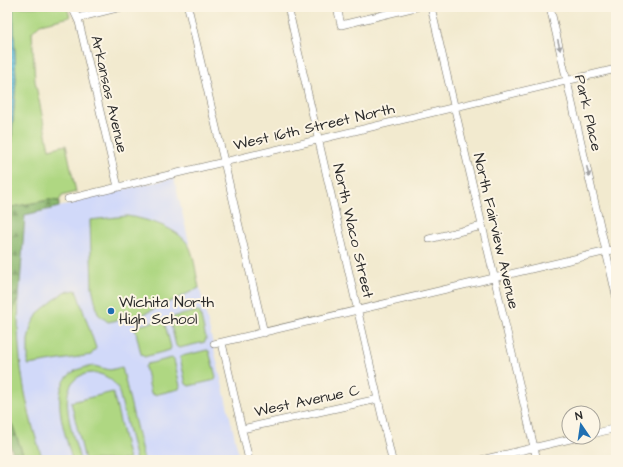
<svg xmlns="http://www.w3.org/2000/svg" width="623" height="467" font-family="'Architects Daughter',sans-serif">
	<style>
		.built { fill: #d1d9f9 }
		.green { fill: #afd782; stroke: #6d8156 }
		.forest { fill: url(#forest-firs); stroke: #5b724e }
		.water { fill: url(#water-rules); stroke: #457584 }
		.lines { fill: none; stroke-linecap: round; stroke-linejoin: round }
		.minor-casing { stroke: #716e64; stroke-width: 8 }
		.minor { stroke: #fff; stroke-width: 7 }
		.oneway { fill: #a0a0a0 }
		.poi-dot { fill: #1f6fb2; stroke: #fcf5e5; stroke-width: 1.5 }
		.labels { text-anchor: middle; dominant-baseline: central; stroke-width: 4; stroke-linejoin: round; paint-order: stroke }
		.street-label { font-size: 15px; fill: #2b2b2b; stroke: #fcf5e5 }
		.poi-label { font-size: 15px; fill: #2b2b2b; stroke: #fcf5e5; text-anchor: start }
	</style>
	<defs>
		<pattern id="forest-firs" width="22" height="20" patternUnits="userSpaceOnUse"><rect width="22" height="20" fill="#8bb870"/><path d="M5 1l3.5 6h-7zM16 11l3.5 6h-7z" fill="#72965c"/></pattern>
		<pattern id="water-rules" width="6" height="5" patternUnits="userSpaceOnUse"><rect width="6" height="5" fill="#5fbfde"/><path d="M0 2.5h6" fill="none" stroke="#4f9bb4"/></pattern>
	</defs>
	<rect width="100%" height="100%" fill="#fcf5e5"/>
	<filter id="ink" filterUnits="userSpaceOnUse"><feTurbulence type="fractalNoise" baseFrequency=".025" numOctaves="2"/><feDisplacementMap in="SourceGraphic" scale="8" xChannelSelector="R" yChannelSelector="G"/><feConvolveMatrix kernelMatrix="1 2 1 2 8 2 1 2 1" color-interpolation-filters="sRGB"/></filter>
	<filter id="wash" filterUnits="userSpaceOnUse"><feTurbulence type="fractalNoise" baseFrequency=".012" numOctaves="4" result="noise"/><feDisplacementMap in="SourceGraphic" scale="16" xChannelSelector="R" yChannelSelector="G"/><feGaussianBlur stdDeviation="0.9" result="paint"/><feColorMatrix in="noise" values="0 0 0 0 0 0 0 0 0 0 0 0 0 0 0 0 0 1.4 0 .05"/><feComposite in="paint" operator="in"/></filter>
	<g filter="url(#wash)">
		<rect width="100%" height="100%" fill="#f2eacf"/>
		<path class="built" d="M174 178 240 460H43L37 444 21 372 17 324 25 215 72 204 80 199Z"/>
		<path class="green" d="M13 7H67L70 17 40 24 32 32 35 81 49 149 66 145 76 192 62 196 59 201 49 200 7 208 16 80Z
			M127 216C146 219 181 228 190 248 195 260 196 275 199 288L142 315 108 322 98 314 92 287 90 220Z
			M76 290 96 348 91 355 28 365V340L31 326 39 312 64 292Z
			M19 298C15 352 25 409 43 460H25L12 424 7 420V327H10L15 304Z
			M198 311 200 313 206 339 205 342 179 348 176 346 170 320 172 317Z
			M162 320 164 321 171 347 170 350 144 357 141 354 135 328 137 326Z
			M207 350 209 351 216 377 215 380 189 386 186 384 180 358 182 356Z
			M172 358 174 360 180 386 179 389 154 395 151 393 145 367 147 364Z
			M94 366 110 370 122 367 144 460H136L118 388C112 379 103 373 92 373 49 376 74 436 80 460H72C64 428 40 370 94 366Z
			M113 392 129 460H85L71 402Z"/>
		<path class="forest" d="M49 200 59 201V207L25 215 19 298 15 304 10 327H7V208Z
			M7 420 12 424 25 460H15L7 435Z"/>
		<path class="water" d="M7 7H13L16 80 7 192Z"/>
	</g>
	<g filter="url(#ink)">
		<g class="lines">
			<g class="minor-casing">
				<path id="minor" d="M72 7 79 22 118 187
					M188 7 264 333
					M288 7 392 460
					M337 7 341 25 416 7
					M431 7 537 460
					M550 7 616 295
					M77 18 121 7
					M68 199 616 69
					M429 239 482 226
					M222 343 249 460
					M214 344 616 249
					M242 429 378 399
					M593 434 616 428
					M481 460 579 437"/>
			</g>
			<use href="#minor" class="minor"/>
		</g>
		<defs><path id="oneway-solid" d="M-6-.8H1V-3.2L6.5 0L1 3.2V.8H-6Z"/></defs>
		<g class="oneway">
			<use href="#oneway-solid" transform="translate(559 45) rotate(77)"/>
			<use href="#oneway-solid" transform="translate(588 172) rotate(77)"/>
		</g>
	</g>
	<circle class="poi-dot" cx="111" cy="311" r="4"/>
	<g class="labels">
		<g class="street-label">
			<text transform="translate(109 94) rotate(77)">Arkansas Avenue</text>
			<text transform="translate(588 113) rotate(77)">Park Place</text>
			<text transform="translate(314 127) rotate(-13)">West 16th Street North</text>
			<text transform="translate(353 231) rotate(77)">North Waco Street</text>
			<text transform="translate(496 231) rotate(77)">North Fairview Avenue</text>
			<text transform="translate(307 401) rotate(-12)">West Avenue C</text>
		</g>
		<g class="poi-label">
			<text x="119" y="302">Wichita North<tspan x="119" dy="17">High School</tspan></text>
		</g>
	</g>
	<rect width="623" height="467" fill="none" stroke="#fcf5e5" stroke-width="24"/>
	<g transform="translate(581 425) rotate(347)"><circle r="19" fill="#fcf5e5" stroke="#a8a49b"/>
	<path d="M0-3L7 15L0 10L-7 15Z" fill="#1f6fb2"/>
	<text y="-6" font-size="11" font-weight="bold" text-anchor="middle" fill="#2b2b2b">N</text>
	</g>
</svg>
